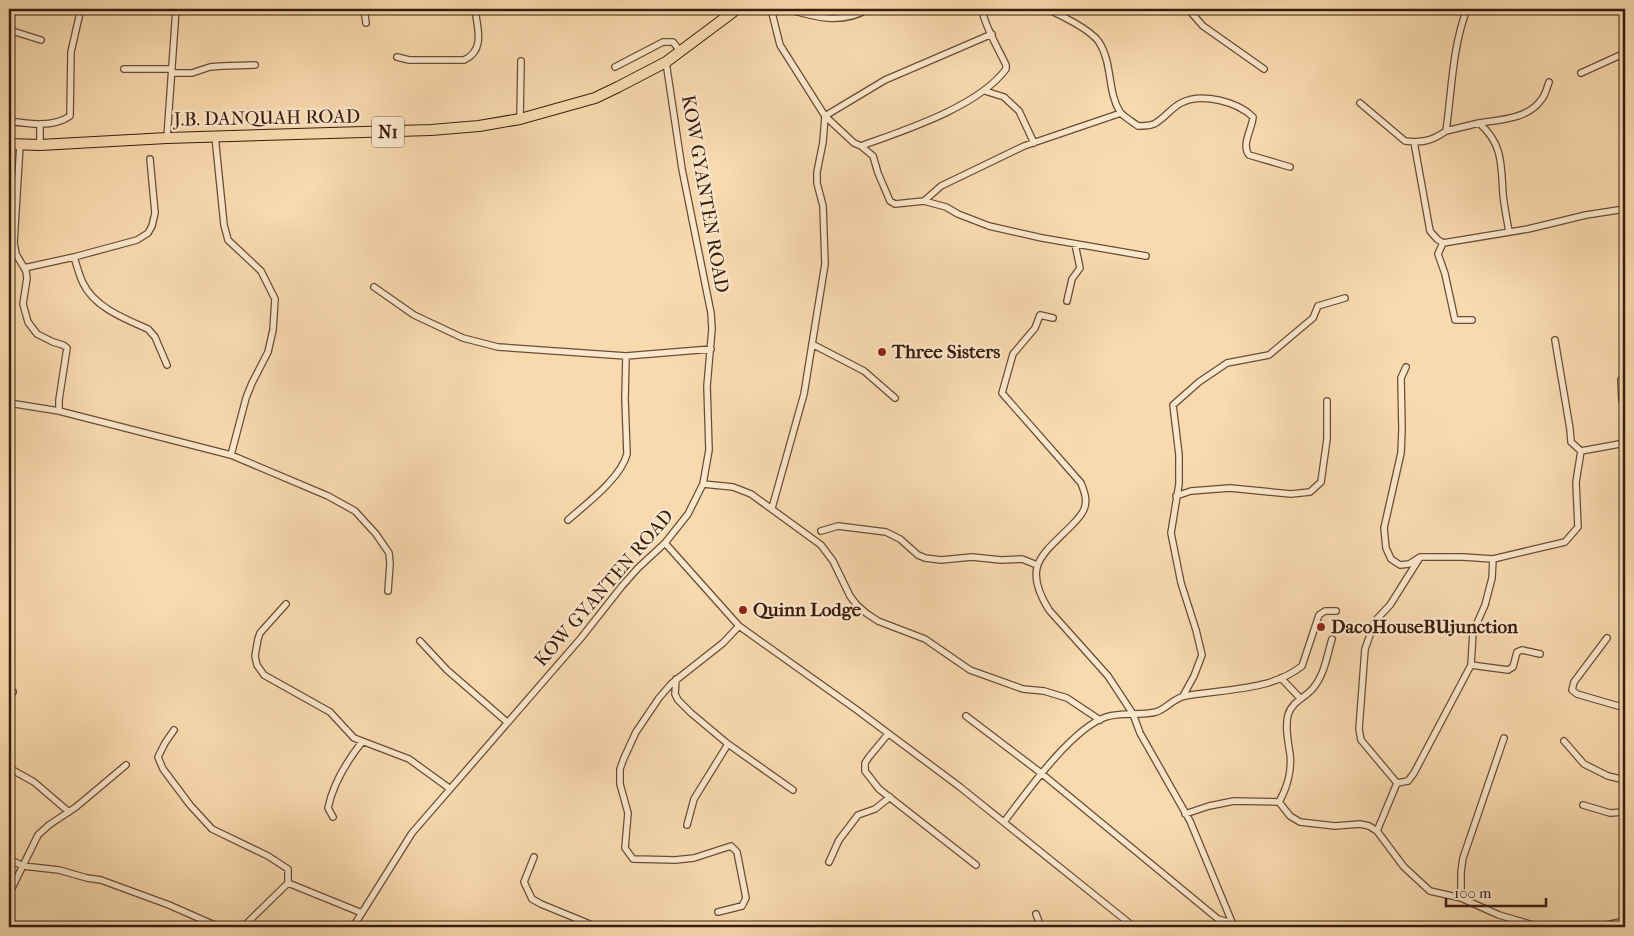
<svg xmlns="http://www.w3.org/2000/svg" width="1634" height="936" font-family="'IM FELL French Canon',serif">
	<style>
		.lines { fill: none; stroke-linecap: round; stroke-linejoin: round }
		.street-casing { stroke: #694c36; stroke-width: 8 }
		.highway-casing { stroke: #391c0e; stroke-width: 12 }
		.street { stroke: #fbe7cb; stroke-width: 5.5 }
		.highway { stroke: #f9daaf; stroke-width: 10 }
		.poi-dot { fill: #8f2418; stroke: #fbe7cb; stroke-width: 2 }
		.labels { text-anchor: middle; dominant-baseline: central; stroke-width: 4.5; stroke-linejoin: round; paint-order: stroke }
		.shield { fill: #fbe7cb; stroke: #735947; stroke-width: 1 }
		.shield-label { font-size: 18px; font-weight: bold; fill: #391c0e }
		.street-label { font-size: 19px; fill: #391c0e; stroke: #fbe7cb }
		.poi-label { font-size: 19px; font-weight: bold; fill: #391c0e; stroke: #fbe7cb; text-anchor: start }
	</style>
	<rect width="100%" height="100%" fill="#f9daaf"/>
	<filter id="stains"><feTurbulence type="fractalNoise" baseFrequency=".004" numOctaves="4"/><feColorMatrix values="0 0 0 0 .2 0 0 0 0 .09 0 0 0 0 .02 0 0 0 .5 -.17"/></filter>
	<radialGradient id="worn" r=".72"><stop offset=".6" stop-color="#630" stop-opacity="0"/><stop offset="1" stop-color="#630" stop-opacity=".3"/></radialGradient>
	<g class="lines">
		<g class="street-casing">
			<path id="street" d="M364 9 366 23
				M771 9 780 45 825 116 823 142 817 172V183L823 206 825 264 804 394 772 508
				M787 9C814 17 842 25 868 9
				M985 9 983 14C987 30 999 50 1006 65V69C978 107 905 130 861 146L854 143 825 116 885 80 992 34
				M1047 9C1061 15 1091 30 1099 42 1113 64 1107 91 1120 112 1124 117 1133 122 1138 126 1143 126 1149 126 1154 124 1164 119 1171 108 1181 103 1202 92 1238 102 1253 117 1252 130 1241 144 1249 155L1290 167
				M1188 9 1203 26 1264 69
				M9 30 41 40
				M397 57 409 60H464C486 50 477 27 475 9
				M615 67 663 42H673L681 52
				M124 69H172
				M172 73H192L210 67 222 66 255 65
				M1581 73 1625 53
				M985 91 1004 97 1019 111 1034 143
				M1360 103 1405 141C1422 143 1432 141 1446 131 1452 90 1452 48 1467 9
				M520 119 521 61
				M9 121C28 124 53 128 70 116L71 52 79 17 78 9
				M1479 123C1499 120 1528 119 1541 100 1545 96 1547 88 1549 82
				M1446 131 1479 123C1503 144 1501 164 1503 194 1504 206 1507 219 1509 232
				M215 136 224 225 228 240 261 271 275 299 273 330 268 352 252 383 246 398 231 455
				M167 138 176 9
				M1414 142 1430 231 1437 239 1443 243 1528 229 1586 215 1625 209
				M20 145 14 243 16 254 26 271 27 278 23 304 28 322 37 334 53 342 63 345 67 348 59 400V411
				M40 145V124
				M861 146 873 156 878 173 890 201 895 204 924 201 946 207 958 214 989 226 1042 238 1146 256
				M924 201 941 186 1024 146 1121 113
				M1443 243 1438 254 1445 274 1455 320H1472
				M74 257C77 266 79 275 83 283 94 307 125 319 148 329L155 337 167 365
				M24 268 74 257 137 240 148 233 152 226 155 213 150 159
				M374 287 414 315 463 338 498 347 626 356 711 349
				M1067 301 1072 279 1080 268 1075 244
				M1053 318 1040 315 1035 328 1013 354 1002 393 1081 483C1084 491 1087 498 1085 506 1084 513 1077 520 1072 525 1041 556 1022 566 1049 610L1108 676 1133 714 1140 733 1190 821 1234 927
				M812 344 864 371 895 398
				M1406 367 1401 378 1402 429 1401 453 1384 528 1386 548 1391 559 1400 565 1409 564 1420 557H1463L1493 559 1565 542 1578 527 1576 482 1581 451 1571 442 1570 429 1555 340
				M1621 380 1622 400 1625 409
				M9 403 59 411 231 455 328 496 355 511 376 534 389 553 390 564 388 591
				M1581 451 1625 443
				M703 484 733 487 751 494 821 545 833 561 850 596 856 604 866 613 878 621 925 639 970 670 1023 689 1044 691 1067 698 1100 720
				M1176 496 1191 491 1230 488 1291 494 1310 492 1321 482 1327 439V401
				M568 520C586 504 621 478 627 454L625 399 626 356
				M821 531 838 526 886 532 900 539 918 555 925 558 941 560 972 557 1001 560 1022 559 1037 565
				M665 543 739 626 857 710 960 787 1134 927
				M286 604 260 633 258 639 255 656 257 665 264 675 330 712 354 738 409 759 449 788
				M1607 638 1574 682 1572 690 1577 694 1625 708
				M420 641 447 670 507 722
				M1471 665 1508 670 1513 667 1517 652 1522 650 1540 654
				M1281 678 1300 698
				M676 679 675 694 678 700 691 713 728 744 793 790
				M9 691 13 692 9 698
				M1183 696 1194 676 1202 655 1196 630 1181 583 1171 533 1179 484V455L1173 405 1199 382 1227 363 1269 355 1313 318 1318 306 1345 298
				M966 716 1041 773 1218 919 1232 923
				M174 730 165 743 158 757 163 769 190 805 212 829 268 856 288 869V883L243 927
				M888 734 869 757 865 763V771L879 789 976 865
				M1564 741 1584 764 1608 776 1625 780
				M9 768 34 782 69 812
				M1397 783 1361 740 1359 729 1365 649 1375 621 1390 605 1419 559
				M1397 783 1408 781 1414 773 1471 665 1473 632 1485 605 1492 578 1493 559
				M1279 802C1287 788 1292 770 1290 754 1288 741 1285 727 1288 715 1292 701 1307 697 1314 687 1325 673 1327 655 1332 639
				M1583 805 1610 813 1625 812
				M1185 814 1209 806 1234 801 1279 802 1290 816 1300 822 1335 826 1360 824 1369 826 1377 831 1404 867 1430 891 1461 898 1499 915 1540 927
				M333 817 328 808C333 784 347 761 362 742
				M1004 822C1026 793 1072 728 1106 717 1122 712 1140 716 1156 712 1166 709 1174 698 1185 696 1223 689 1271 691 1302 666L1319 615 1325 611H1336
				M687 825 694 799 728 744
				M1377 831 1397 783
				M534 857 524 882 532 899 541 904 597 927
				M9 859 23 866 59 870 87 878 101 880 169 905 219 927
				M829 862 839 840 858 815 875 809 890 797
				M288 883 362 913
				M9 894 38 835 49 825 76 807 126 765
				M1461 898V872L1463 858 1504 738
				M718 912 742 906 746 898 737 852 731 846 694 858 675 860 633 859 625 848 628 813 620 784V769L624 758 636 732 659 698 671 684 723 643 739 626
				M1036 914 1041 927
				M353 927 412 833 581 638 622 586 638 568 665 543 688 514 703 484 709 450 707 386 712 329 711 313 682 169 666 62
				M1597 927 1620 922 1625 917"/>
		</g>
		<g class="highway-casing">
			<path id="highway" d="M9 144 40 145 167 138 431 130 479 126 520 119 595 98 618 87 666 62 737 9"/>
		</g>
		<use href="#street" class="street"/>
		<use href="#highway" class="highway"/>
	</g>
	<g class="poi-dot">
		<circle cx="882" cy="352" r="5"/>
		<circle cx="743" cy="610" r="5"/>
		<circle cx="1321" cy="627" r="5"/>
	</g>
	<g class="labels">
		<rect class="shield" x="372" y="116.5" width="32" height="31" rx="4"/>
		<g class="shield-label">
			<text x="388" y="132">N1</text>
		</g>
		<g class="street-label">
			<text transform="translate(267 118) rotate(-1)">J.B. DANQUAH ROAD</text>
			<text transform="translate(705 194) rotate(80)">KOW GYANTEN ROAD</text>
			<text transform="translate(604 588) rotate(-49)">KOW GYANTEN ROAD</text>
		</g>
		<g class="poi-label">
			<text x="892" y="352">Three Sisters</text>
			<text x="753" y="610">Quinn Lodge</text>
			<text x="1331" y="627">DacoHouseBUjunction</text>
		</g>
	</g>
	<rect width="1634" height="936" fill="none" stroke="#f9daaf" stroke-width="30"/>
	<rect x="10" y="10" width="1614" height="916" fill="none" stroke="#391c0e" stroke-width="2.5"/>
	<rect x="15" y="15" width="1604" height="906" fill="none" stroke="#391c0e"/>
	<path d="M1446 898v8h100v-8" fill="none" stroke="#391c0e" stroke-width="2.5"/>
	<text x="1454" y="898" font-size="15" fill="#391c0e" stroke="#fbe7cb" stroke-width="4" paint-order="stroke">100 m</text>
	<rect width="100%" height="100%" filter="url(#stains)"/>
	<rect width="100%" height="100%" fill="url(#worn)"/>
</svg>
